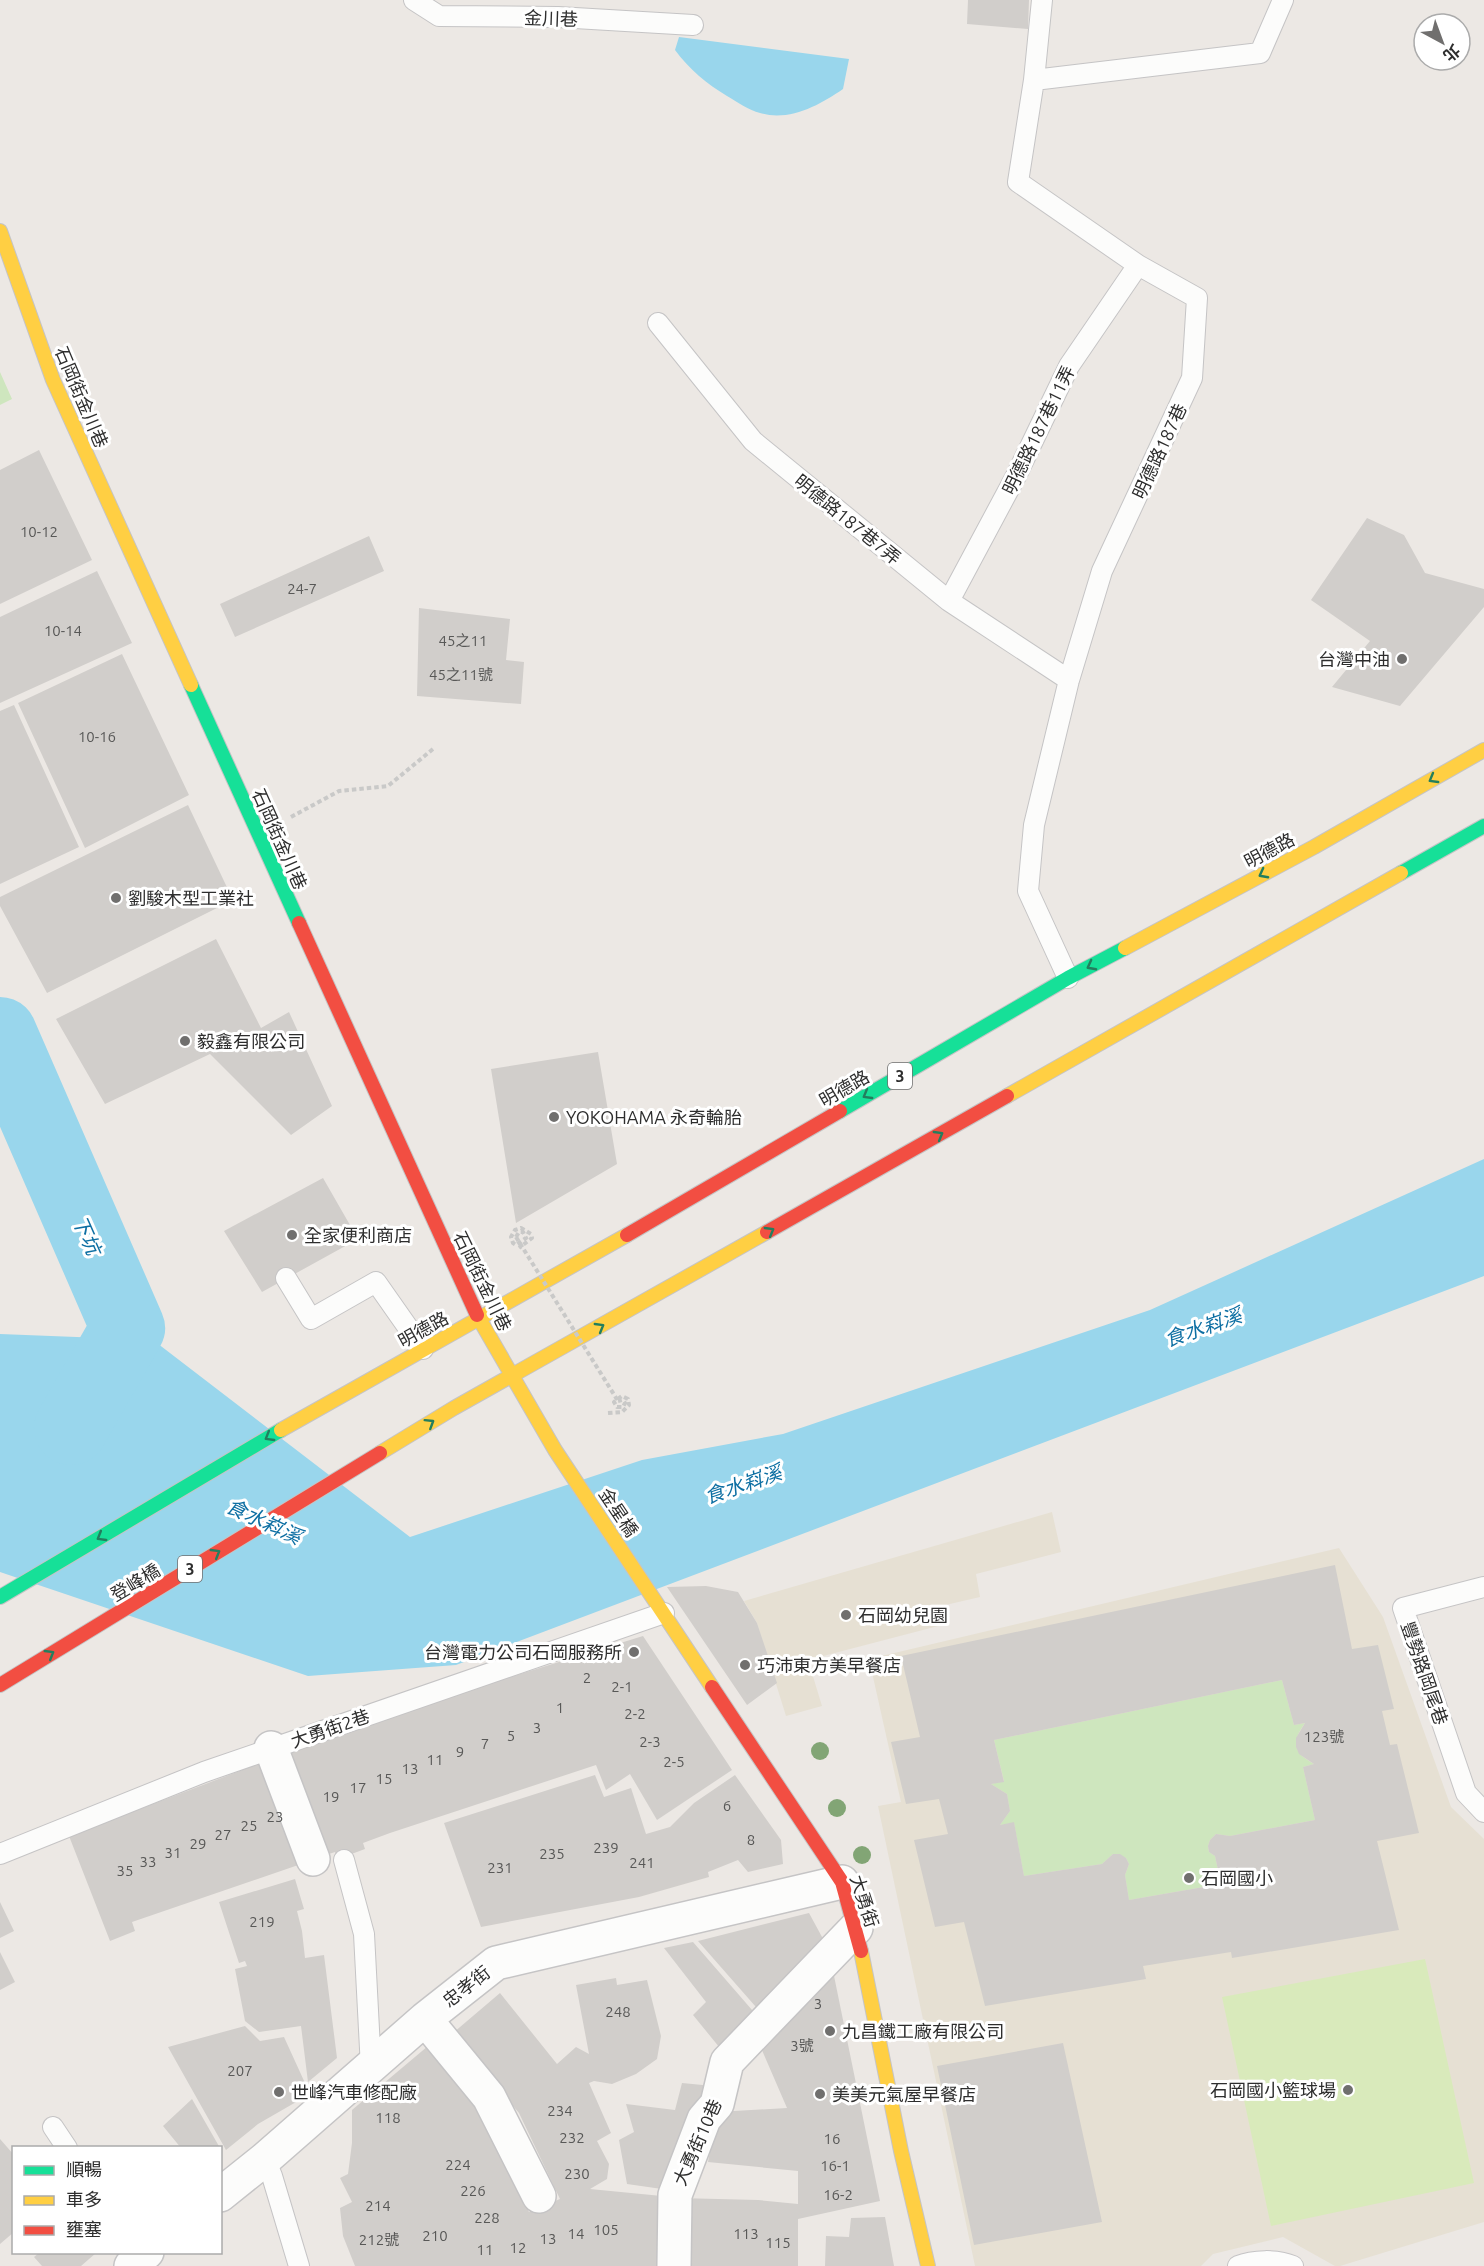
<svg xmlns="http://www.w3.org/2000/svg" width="1484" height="2266" font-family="Ubuntu,'Noto Sans TC',sans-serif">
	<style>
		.education { fill: #e6e0d3 }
		.green { fill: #cee6be }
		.pitch { fill: #d9eabb }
		.water { fill: #99d6ec }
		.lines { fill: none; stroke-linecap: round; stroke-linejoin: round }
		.river { stroke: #99d6ec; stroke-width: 74 }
		.building { fill: #d1cecb; fill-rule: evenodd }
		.lane-casing { stroke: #c5c4c5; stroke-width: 22 }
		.street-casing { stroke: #c5c4c5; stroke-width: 36 }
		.fast-casing { stroke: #c5c4c5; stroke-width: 16 }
		.slow-casing { stroke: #c5c4c5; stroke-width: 16 }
		.jam-casing { stroke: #c5c4c5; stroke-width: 16 }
		.path { stroke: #c9c9c8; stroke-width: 4; stroke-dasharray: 4.5 3; stroke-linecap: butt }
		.lane { stroke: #fcfcfb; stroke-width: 20 }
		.street { stroke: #fcfcfb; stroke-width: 33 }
		.fast { stroke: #16e098; stroke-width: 14 }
		.slow { stroke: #ffcf43; stroke-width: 14 }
		.jam { stroke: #f24e42; stroke-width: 14 }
		.path-bridge { stroke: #c9c9c8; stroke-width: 4; stroke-dasharray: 4.5 3; stroke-linecap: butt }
		.tree { fill: #82a575 }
		.oneway { stroke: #237e5e }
		.poi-dot { fill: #706f6e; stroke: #fff; stroke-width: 2 }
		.labels { text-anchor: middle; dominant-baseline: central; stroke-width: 6; stroke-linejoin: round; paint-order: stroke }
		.number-label { font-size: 15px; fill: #585857 }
		.shield { fill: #fff; stroke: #6d6d6d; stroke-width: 1.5 }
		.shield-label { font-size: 16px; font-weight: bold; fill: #2e2e2e }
		.street-label { font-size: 18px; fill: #2e2e2e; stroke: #fff }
		.poi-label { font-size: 18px; fill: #2e2e2e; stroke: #fff; text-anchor: start }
		.water-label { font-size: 20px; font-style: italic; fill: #0d6fa3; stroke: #fff }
	</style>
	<rect width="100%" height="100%" fill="#ece8e4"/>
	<path class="education" d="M1052 1512 1061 1552 976 1574 980 1597 937 1607 942 1625 808 1660 822 1706 786 1716 757 1623 744 1601Z
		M1339 1548 1383 1617 1451 1807 1484 1839V2222L1340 2266H1335L1283 2237 1213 2254 1201 2266H975L878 1806 901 1802 869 1659Z"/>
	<path class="green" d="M0 372 12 399 0 405Z
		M1282 1680 1294 1725 1305 1723C1291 1742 1293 1753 1314 1764L1303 1767 1315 1820 1230 1836 1216 1834 1210 1840 1208 1846 1209 1852 1215 1856 1221 1884 1129 1900 1125 1875 1129 1864 1126 1858 1113 1854 1102 1864 1024 1876 1014 1823 1000 1825 1010 1811 1007 1794 991 1784 1004 1781 994 1740Z"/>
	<path class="pitch" d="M1425 1959 1474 2183 1271 2226 1222 1997Z"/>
	<path class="water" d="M679 37 849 59 843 89C820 105 789 122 760 113 749 110 737 102 727 96 707 84 689 69 675 50Z
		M1484 1159V1276L456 1665 308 1676 0 1572V1334L153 1340 410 1537 642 1460 783 1434 1150 1310Z"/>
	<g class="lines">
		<path class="river" d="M0 1034 128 1328 71 1428"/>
	</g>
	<path class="building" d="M968 0H1029L1028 29 967 24Z
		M39 450 92 560 0 604V470Z
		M1367 518 1404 535 1425 573 1484 589V607L1400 706 1332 687 1370 641 1311 600Z
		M369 536 384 571 235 637 220 604Z
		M97 571 132 643 0 703V617Z
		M419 608 510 619 506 660 524 662 521 704 417 696Z
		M122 654 189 795 85 848 18 703Z
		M14 705 79 847 0 884V711Z
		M188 805 233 900 47 993 0 906V897Z
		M216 939 261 1028 289 1012 332 1106 291 1135 210 1054 105 1104 56 1019Z
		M598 1052 617 1164 516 1223 491 1069Z
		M323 1178 358 1239 262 1292 224 1231Z
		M1335 1565 1352 1649 1378 1645 1394 1709 1382 1711 1390 1745 1397 1744 1419 1833 1377 1841 1399 1930 1232 1958 1231 1952 1143 1966 1146 1979 985 2006 964 1922 935 1927 914 1840 948 1834 939 1799 906 1804 891 1742 920 1737 901 1656ZM1282 1680 1294 1725 1305 1723 1296 1738V1747L1299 1754 1314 1764 1303 1767 1315 1820 1230 1836 1216 1834 1210 1840 1208 1846 1209 1852 1215 1856 1221 1884 1129 1900 1125 1875 1129 1864 1126 1858 1120 1854H1113L1102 1864 1024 1876 1014 1822 1000 1825 1010 1811 1007 1794 991 1784 1004 1782 994 1740Z
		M706 1586 738 1592 757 1623 777 1683 747 1705 667 1587Z
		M643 1636 732 1770 657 1820 630 1774 606 1790 596 1765 390 1833 363 1843 365 1849 338 1859 335 1852 320 1857 282 1756 455 1694Z
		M271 1759 307 1862 132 1922 135 1931 110 1941 69 1836Z
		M595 1775 604 1797 631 1788 646 1834 670 1827 694 1803 735 1775 781 1840 783 1864 748 1872 738 1860 708 1872 709 1877 639 1897 481 1927 444 1823Z
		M295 1879 304 1909 297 1911 302 1931 305 1958 324 1955 337 2058 308 2082 301 2026 259 2032 245 2021 235 1969 247 1966 245 1961 239 1963 219 1902Z
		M0 1902 14 1931 0 1938Z
		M809 1913 828 1948 763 2015 698 1941Z
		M693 1942 759 2018 724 2053 693 2015 706 2002 664 1948Z
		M0 1952 15 1982 0 1990Z
		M832 1966 880 2201 798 2219V2266H678V2198L758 2200 798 2204V2171L708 2162 717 2112 787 2108 758 2041Z
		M616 1978 617 1985 647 1980 661 2036 657 2059 636 2074 612 2084 594 2081 589 2083 611 2133 597 2141 609 2164 607 2179 590 2189 672 2197 671 2266H355L343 2236 340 2208 352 2202 340 2178 348 2174 352 2143V2110L428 2046 474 2102 501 2159 529 2212 560 2199 519 2113 453 2033 500 1993 557 2064 576 2047 589 2054 576 1985Z
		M245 2026 260 2041 284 2037 310 2094 258 2124 226 2150 168 2047Z
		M1063 2043 1102 2222 974 2245 937 2066Z
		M682 2083 713 2086 669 2190 627 2184 619 2140 634 2132 626 2104 675 2110Z
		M192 2099 220 2148H181L163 2126Z
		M0 2139 14 2155V2232L0 2244Z
		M885 2217 894 2266H825L826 2236 849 2237 851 2218Z
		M39 2253H96L81 2266H42L34 2257Z"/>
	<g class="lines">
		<g class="lane-casing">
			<path id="lane" d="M414 0 439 16 558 17 693 25
				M1042 0 1034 80 1018 182 1138 265 1197 298 1192 378 1102 571 1069 680 1034 825 1028 891 1068 978
				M1034 80 1260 53 1283 0
				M658 323 753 441 949 601 1069 680
				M949 601 1017 474 1069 366 1138 265
				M286 1278 311 1319 376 1282 423 1349
				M1484 1587 1403 1608 1466 1793 1484 1812
				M0 1854 204 1772 664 1613
				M344 1860 364 1934 371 2068
				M53 2127 67 2148
				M265 2159 272 2176 299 2266
				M1238 2266C1253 2260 1277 2259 1293 2266"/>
		</g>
		<g class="street-casing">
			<path id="street" d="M271 1748 313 1859
				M425 2019 489 2097 539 2196
				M220 2195 265 2159 425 2019 496 1963 842 1882
				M131 2266 147 2252
				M674 2266 675 2195 704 2119 717 2104 727 2062 856 1928"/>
		</g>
		<g class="fast-casing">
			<path id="fast" d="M191 685 299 923
				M1401 873 1484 826
				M840 1111 1068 978 1125 948
				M0 1597 281 1430"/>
		</g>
		<g class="slow-casing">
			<path id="slow" d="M0 231 53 380 191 685
				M1125 948 1314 847 1484 750
				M1007 1096 1401 873
				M477 1315 555 1450 712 1687
				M281 1430 627 1235
				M380 1453 454 1408 767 1232
				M861 1951 901 2151 928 2266"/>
		</g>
		<g class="jam-casing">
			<path id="jam" d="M299 923 477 1315
				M767 1232 1007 1096
				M627 1235 840 1111
				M0 1685 380 1453
				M712 1687 842 1882 861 1951"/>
		</g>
		<path class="path" d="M291 817 339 791 388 786 433 749
			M516 1237 519 1232H523L526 1238 516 1245 513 1243 511 1237 515 1230 521 1228 531 1234 532 1238 519 1248
			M608 1413 622 1412 629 1405 628 1399 622 1396 614 1402 617 1407H623L625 1403 622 1400 618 1401"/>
		<use href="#lane" class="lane"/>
		<use href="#street" class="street"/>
		<use href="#fast" class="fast"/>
		<use href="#slow" class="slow"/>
		<use href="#jam" class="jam"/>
		<path class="path-bridge" d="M516 1237 618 1401"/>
	</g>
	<g class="tree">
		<circle cx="820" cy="1751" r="9"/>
		<circle cx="837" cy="1808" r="9"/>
		<circle cx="862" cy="1855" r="9"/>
	</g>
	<defs><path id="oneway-chevron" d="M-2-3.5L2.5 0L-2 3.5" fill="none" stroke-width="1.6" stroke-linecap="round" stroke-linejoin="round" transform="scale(1.5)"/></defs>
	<g class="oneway">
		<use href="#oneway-chevron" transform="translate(1433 779) rotate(150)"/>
		<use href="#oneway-chevron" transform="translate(1263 874) rotate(152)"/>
		<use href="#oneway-chevron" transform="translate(1091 966) rotate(152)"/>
		<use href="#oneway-chevron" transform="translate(867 1095) rotate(150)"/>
		<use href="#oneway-chevron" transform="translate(939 1135) rotate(-30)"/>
		<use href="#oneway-chevron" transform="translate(770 1231) rotate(-30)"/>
		<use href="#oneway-chevron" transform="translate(600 1327) rotate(-30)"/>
		<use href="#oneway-chevron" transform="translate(430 1423) rotate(-32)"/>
		<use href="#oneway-chevron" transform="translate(269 1437) rotate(149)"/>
		<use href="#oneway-chevron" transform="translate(101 1537) rotate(149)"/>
		<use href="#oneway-chevron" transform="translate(216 1553) rotate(-31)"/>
		<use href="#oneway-chevron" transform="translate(50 1654) rotate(-31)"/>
	</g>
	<g class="poi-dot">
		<circle cx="1402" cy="659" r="6"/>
		<circle cx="116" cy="898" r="6"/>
		<circle cx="185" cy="1041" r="6"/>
		<circle cx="554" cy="1117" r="6"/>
		<circle cx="292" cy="1235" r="6"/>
		<circle cx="846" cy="1615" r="6"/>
		<circle cx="634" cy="1652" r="6"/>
		<circle cx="745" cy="1665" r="6"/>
		<circle cx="1189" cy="1878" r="6"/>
		<circle cx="830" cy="2031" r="6"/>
		<circle cx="1348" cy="2090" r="6"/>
		<circle cx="279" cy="2092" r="6"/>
		<circle cx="820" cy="2094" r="6"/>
	</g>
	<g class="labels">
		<g class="number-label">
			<text x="39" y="531">10-12</text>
			<text x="302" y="588">24-7</text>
			<text x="63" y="630">10-14</text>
			<text x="463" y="640">45之11</text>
			<text x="461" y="674">45之11號</text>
			<text x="97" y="736">10-16</text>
			<text x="587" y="1677">2</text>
			<text x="622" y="1686">2-1</text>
			<text x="560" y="1707">1</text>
			<text x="635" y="1713">2-2</text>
			<text x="537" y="1727">3</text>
			<text x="511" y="1735">5</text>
			<text x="1324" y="1736">123號</text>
			<text x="650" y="1741">2-3</text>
			<text x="485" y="1743">7</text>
			<text x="460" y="1751">9</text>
			<text x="435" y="1759">11</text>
			<text x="674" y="1761">2-5</text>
			<text x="410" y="1768">13</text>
			<text x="384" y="1778">15</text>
			<text x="358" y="1787">17</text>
			<text x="331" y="1796">19</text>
			<text x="727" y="1805">6</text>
			<text x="275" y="1816">23</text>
			<text x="249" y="1825">25</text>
			<text x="223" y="1834">27</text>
			<text x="751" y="1839">8</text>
			<text x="198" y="1843">29</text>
			<text x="606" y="1847">239</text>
			<text x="173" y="1852">31</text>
			<text x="552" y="1853">235</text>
			<text x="148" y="1861">33</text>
			<text x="642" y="1862">241</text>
			<text x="500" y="1867">231</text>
			<text x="125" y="1870">35</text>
			<text x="262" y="1921">219</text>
			<text x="818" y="2003">3</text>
			<text x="618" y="2011">248</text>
			<text x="802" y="2045">3號</text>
			<text x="240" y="2070">207</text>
			<text x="560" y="2110">234</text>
			<text x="388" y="2117">118</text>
			<text x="572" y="2137">232</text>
			<text x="832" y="2138">16</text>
			<text x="458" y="2164">224</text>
			<text x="835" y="2165">16-1</text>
			<text x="577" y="2173">230</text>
			<text x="473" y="2190">226</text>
			<text x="838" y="2194">16-2</text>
			<text x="378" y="2205">214</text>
			<text x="487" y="2217">228</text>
			<text x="606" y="2229">105</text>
			<text x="576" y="2233">14</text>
			<text x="746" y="2233">113</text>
			<text x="435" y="2235">210</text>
			<text x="548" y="2238">13</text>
			<text x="379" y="2239">212號</text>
			<text x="778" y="2242">115</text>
			<text x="518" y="2247">12</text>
			<text x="485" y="2249">11</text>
		</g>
		<g class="shield">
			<rect x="888" y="1063" width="24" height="26" rx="4.5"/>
			<rect x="178" y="1556" width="24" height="26" rx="4.5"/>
		</g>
		<g class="shield-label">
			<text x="900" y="1076">3</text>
			<text x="190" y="1569">3</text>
		</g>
		<g class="street-label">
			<text transform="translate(551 18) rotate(2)">金川巷</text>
			<text transform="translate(82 397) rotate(67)">石岡街金川巷</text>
			<text transform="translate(1038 430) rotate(-64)">明德路187巷11弄</text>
			<text transform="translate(1159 451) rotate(-65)">明德路187巷</text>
			<text transform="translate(848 519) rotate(39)">明德路187巷7弄</text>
			<text transform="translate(280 839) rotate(66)">石岡街金川巷</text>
			<text transform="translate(1269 850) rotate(-28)">明德路</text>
			<text transform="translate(844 1088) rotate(-30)">明德路</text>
			<text transform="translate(483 1281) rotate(64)">石岡街金川巷</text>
			<text transform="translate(423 1329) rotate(-29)">明德路</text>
			<text transform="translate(619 1512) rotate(56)">金星橋</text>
			<text transform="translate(135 1582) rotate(-31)">登峰橋</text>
			<text transform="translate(1425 1673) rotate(71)">豐勢路岡尾巷</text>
			<text transform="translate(330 1728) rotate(-19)">大勇街2巷</text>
			<text transform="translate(865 1901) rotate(72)">大勇街</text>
			<text transform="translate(466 1986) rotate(-38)">忠孝街</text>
			<text transform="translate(697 2142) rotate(-66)">大勇街10巷</text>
		</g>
		<g class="poi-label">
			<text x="1390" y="659" text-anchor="end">台灣中油</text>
			<text x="128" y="898">劉駿木型工業社</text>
			<text x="197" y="1041">毅鑫有限公司</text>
			<text x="566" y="1117">YOKOHAMA 永奇輪胎</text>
			<text x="304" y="1235">全家便利商店</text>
			<text x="858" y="1615">石岡幼兒園</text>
			<text x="622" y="1652" text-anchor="end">台灣電力公司石岡服務所</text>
			<text x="757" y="1665">巧沛東方美早餐店</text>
			<text x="1201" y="1878">石岡國小</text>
			<text x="842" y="2031">九昌鐵工廠有限公司</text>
			<text x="1336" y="2090" text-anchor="end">石岡國小籃球場</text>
			<text x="291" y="2092">世峰汽車修配廠</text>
			<text x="832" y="2094">美美元氣屋早餐店</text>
		</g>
		<g class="water-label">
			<text transform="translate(87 1235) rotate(66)">下坑</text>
			<text transform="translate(1203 1327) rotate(-19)">食水嵙溪</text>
			<text transform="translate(743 1484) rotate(-19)">食水嵙溪</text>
			<text transform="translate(264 1521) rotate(25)">食水嵙溪</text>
		</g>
	</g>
	<rect x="12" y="2146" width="210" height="108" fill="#ffffff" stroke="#ababab" stroke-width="1.5"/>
	<rect x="24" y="2166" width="30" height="9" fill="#16e098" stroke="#ababab" stroke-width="1.5"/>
	<text x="66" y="2176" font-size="18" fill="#2e2e2e">順暢</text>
	<rect x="24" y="2196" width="30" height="9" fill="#ffcf43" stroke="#ababab" stroke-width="1.5"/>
	<text x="66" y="2206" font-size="18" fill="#2e2e2e">車多</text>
	<rect x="24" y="2226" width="30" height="9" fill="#f24e42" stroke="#ababab" stroke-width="1.5"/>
	<text x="66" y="2236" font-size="18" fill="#2e2e2e">壅塞</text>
	<g transform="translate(1442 42) rotate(139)"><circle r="28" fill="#ffffff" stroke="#ababab" stroke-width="1.5"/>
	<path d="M0-4.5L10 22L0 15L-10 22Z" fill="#706f6e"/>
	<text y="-9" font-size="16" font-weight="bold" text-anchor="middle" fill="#2e2e2e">北</text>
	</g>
</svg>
